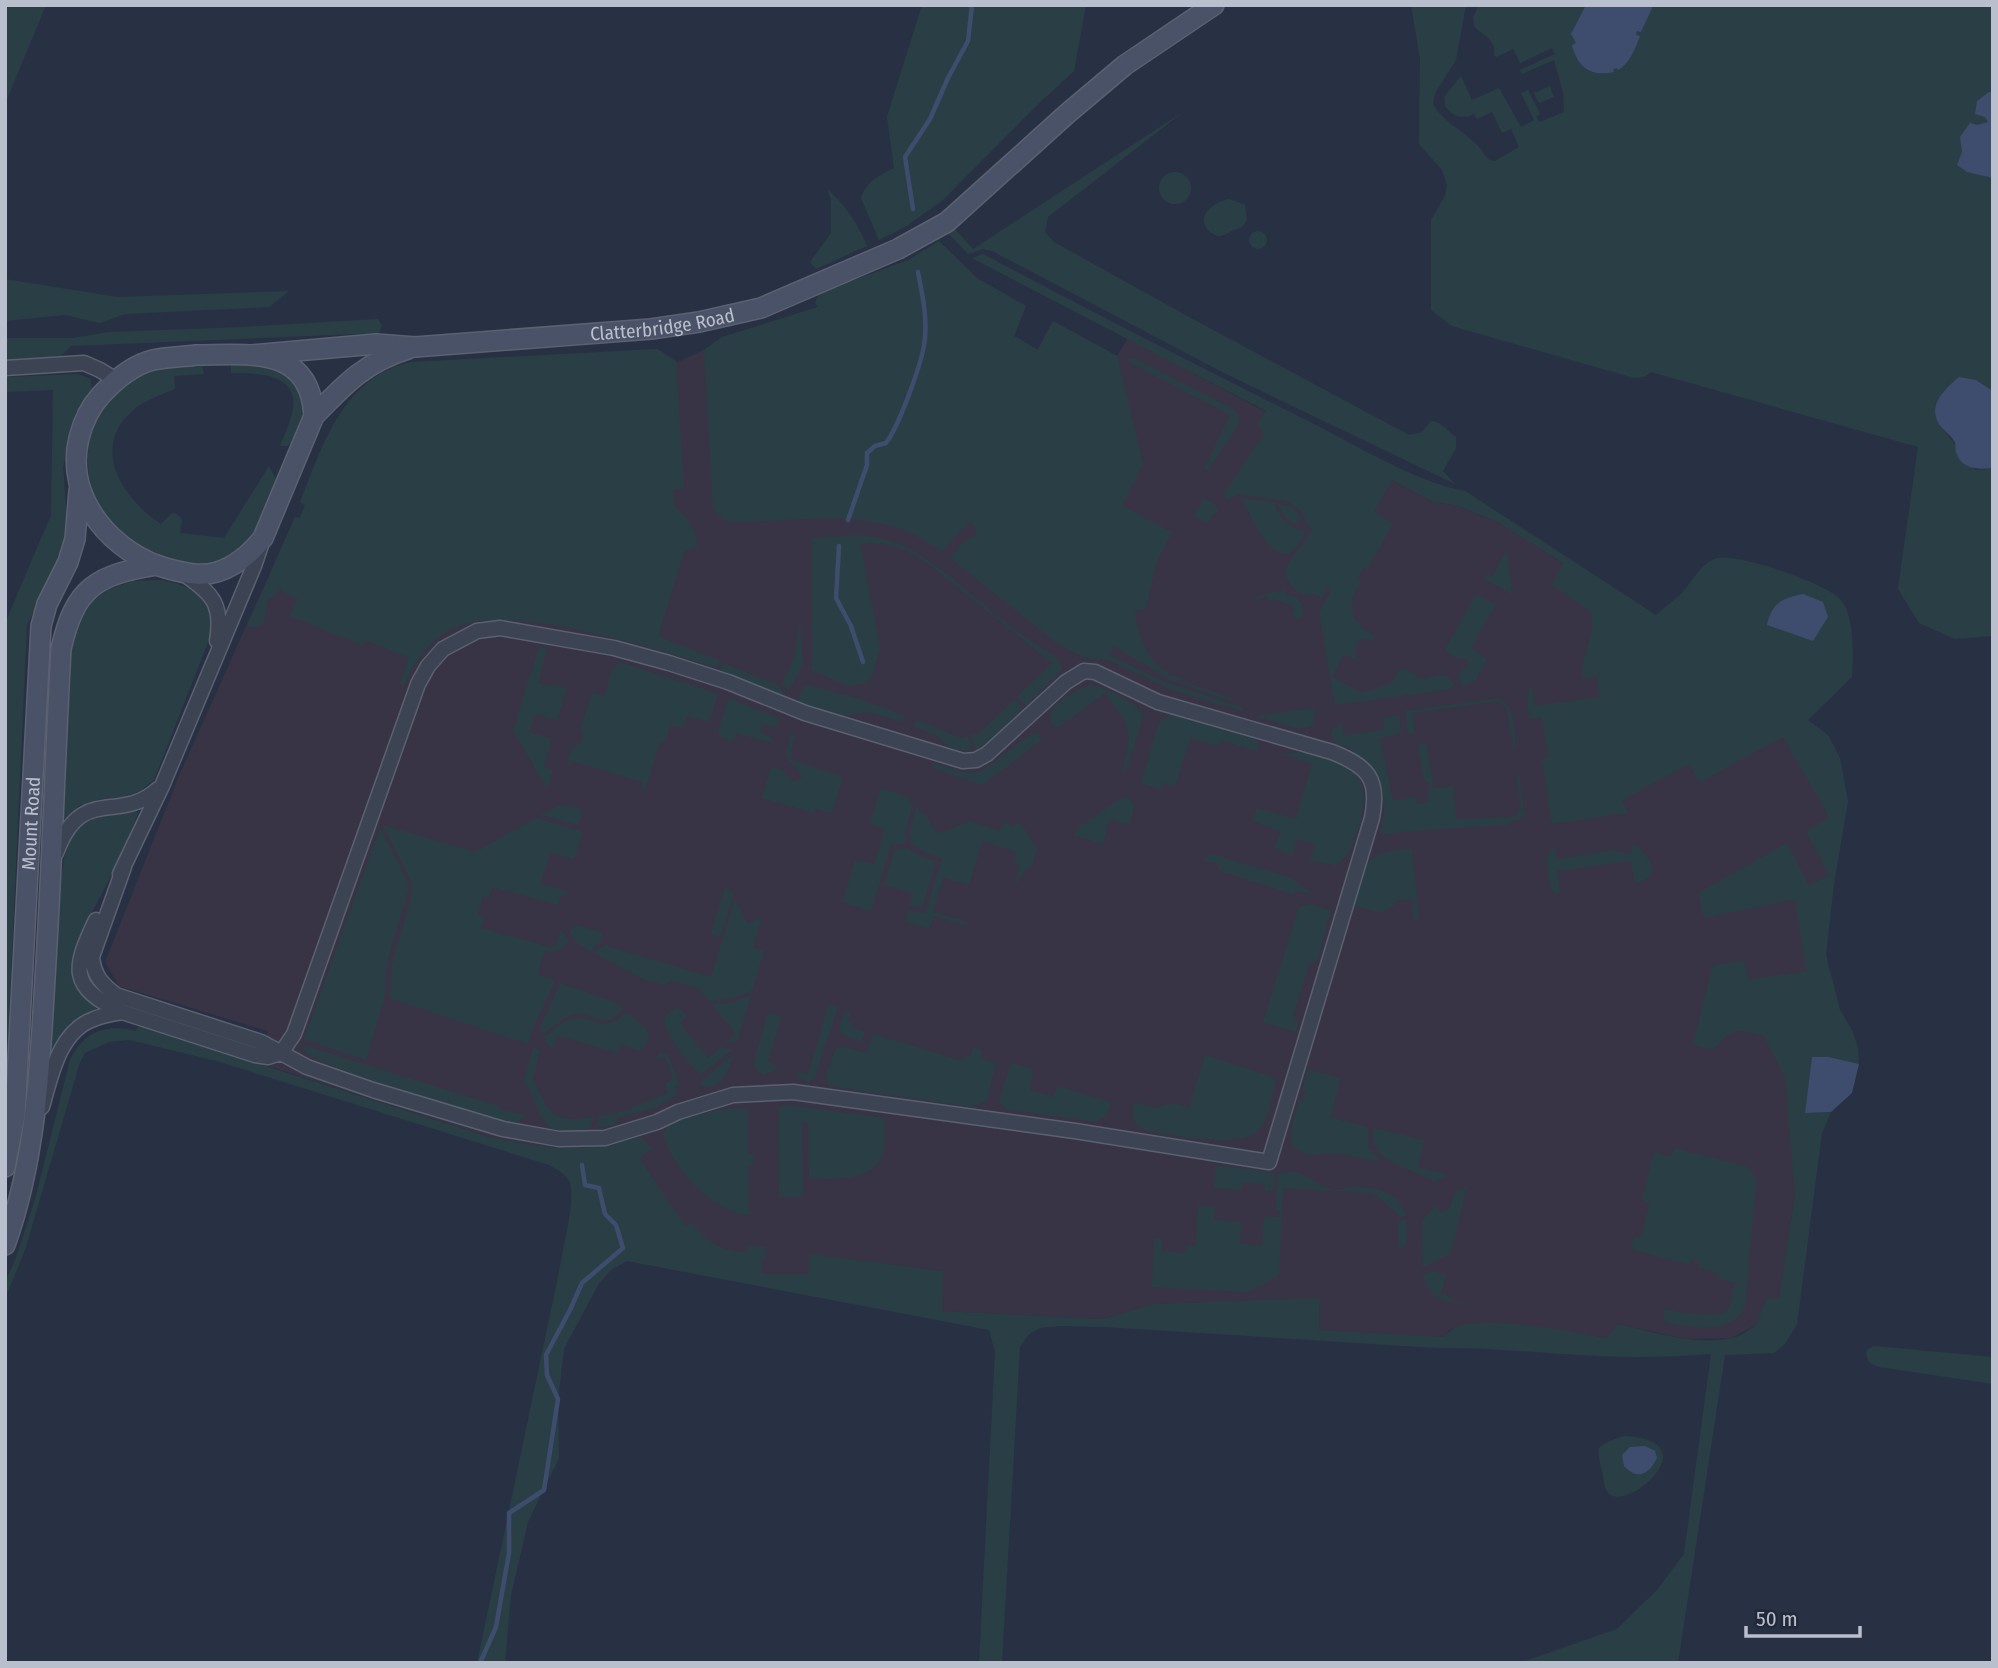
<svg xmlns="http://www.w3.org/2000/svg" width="1998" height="1668" font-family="'Fira Sans Condensed',sans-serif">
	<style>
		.medical { fill: #383445 }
		.green { fill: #2a3f45 }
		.water { fill: #3e4d6d }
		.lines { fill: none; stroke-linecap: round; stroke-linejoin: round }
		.stream { stroke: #3e4d6d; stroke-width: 4.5 }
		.street-casing { stroke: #5b6171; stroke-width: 17 }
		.secondary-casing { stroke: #5b6171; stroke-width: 22 }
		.street { stroke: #3c4454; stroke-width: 14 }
		.secondary { stroke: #4a5267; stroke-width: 19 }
		.labels { text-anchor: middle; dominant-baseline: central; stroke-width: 5; stroke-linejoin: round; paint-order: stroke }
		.street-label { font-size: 19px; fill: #babfcd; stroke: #212839 }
	</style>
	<rect width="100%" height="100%" fill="#283144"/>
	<path class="medical" d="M939 241 977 278 1026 306 1014 336 1037 350 1053 321 1117 356 1128 338 1433 502 1455 505 1496 521 1516 532 1795 720 1848 801 1834 883 1795 1194 1779 1300 1766 1298 1756 1325 1731 1338 1685 1339 1618 1324 1608 1338 1516 1325 1482 1324 1460 1326 1449 1330 1445 1337 1376 1334 1319 1330 1320 1299 1154 1304 1104 1319 942 1311V1271L809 1255V1274H761L520 1147 259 1063 268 1031 119 986 105 962 179 776 295 517 300 518 305 505 300 502 667 367 704 350 722 337 790 317 863 290Z"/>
	<path class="green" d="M5 5H46L5 104Z
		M922 5H1086L1074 71 1033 109 943 200 905 227 879 240 861 198C867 180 879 176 894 168L887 117Z
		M1411 5H1466L1456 60 1435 93 1433 104C1440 119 1466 133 1479 147 1485 154 1486 160 1495 161L1519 147 1511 129 1502 133 1492 112 1477 119 1474 114C1462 120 1453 116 1445 106L1444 97 1461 76 1472 100 1499 88 1521 127 1534 120 1521 93 1528 90 1540 114 1536 116 1539 122 1564 112 1563 92 1554 60 1522 74 1520 70 1555 54 1552 48 1520 63 1513 49 1496 57 1494 55C1497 39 1483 36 1474 26L1473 17 1479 5H1993V391L1976 380 1937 421 1975 470 1993 468V636L1955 639 1919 623 1898 589 1918 447 1651 372 1644 377 1634 378 1452 326 1431 310V220L1445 196 1447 185 1442 170 1419 144 1420 58Z
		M1550 86 1554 97 1539 103 1534 93Z
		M1183 112 1048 217 1045 232 1054 242 1189 317 1409 435 1422 432 1431 421 1439 423 1456 437V448L1443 471 1455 484 1226 374 992 251 983 249 968 254 948 233 954 228 973 249Z
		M1159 188a16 16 0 1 1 32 0a16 16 0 1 1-32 0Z
		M827 189C847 207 856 221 867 246L816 269 810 262 831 233V200Z
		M1229 199 1245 205 1247 220C1243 227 1241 228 1234 230 1229 232 1224 236 1218 236 1214 235 1211 232 1208 230 1195 214 1216 202 1229 199Z
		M1249 240a9 9 0 1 1 18 0a9 9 0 1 1-18 0Z
		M939 241 977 278 1026 306 1014 336 1038 350 1053 321 1117 356 1143 464 1122 506 1172 532 1156 563 1146 609 1135 611C1141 672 1178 681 1228 696L1234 702 1169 679 1114 646 1109 655 1165 682 1241 707 1245 712 1172 690 1106 659C1087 661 1073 652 1057 643L950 558 964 542 978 534 971 521 952 539 943 551C929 543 915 534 899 528 852 512 790 521 741 522L724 520 713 509 704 350 722 337 818 307 815 303 820 293 908 260Z
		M983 254C1092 312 1200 367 1310 422 1356 445 1415 482 1465 491L1656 615C1664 608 1673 601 1681 594 1692 582 1699 566 1714 559 1734 551 1825 583 1840 599 1855 615 1853 656 1852 677L1808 720 1828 735 1840 758 1848 801 1834 883 1826 955 1840 1010 1853 1032 1858 1048 1859 1064 1829 1057H1812L1805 1113 1831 1112 1822 1133 1797 1324 1785 1344 1774 1353 1725 1355 1678 1663H1520L1617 1629 1657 1590 1684 1554 1711 1354C1674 1357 1636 1358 1599 1356 1545 1354 1491 1347 1437 1348L1105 1327 1060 1326 1040 1328 1028 1335 1020 1347 1002 1663H979L995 1351 989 1330 627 1261 611 1270 598 1285 564 1349 558 1399 559 1458 528 1522 511 1595 505 1663H477L561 1262C564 1241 575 1204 570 1183 567 1174 556 1169 549 1165L220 1062 130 1040 109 1042 85 1053 80 1062 25 1250 5 1299V1282L16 1258 36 1196 70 1060C83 1033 105 1023 135 1031L140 1026 489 1137C520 1143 550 1150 582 1148 602 1146 622 1137 642 1138L651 1149 639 1158 685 1226 691 1222C706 1241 721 1251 746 1253L747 1246 765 1247V1259H761L762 1274H809V1254L943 1271 942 1311 1104 1319 1153 1304 1320 1298 1319 1330 1445 1337C1449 1331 1454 1327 1462 1325 1502 1317 1566 1332 1607 1338L1618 1324C1654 1332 1694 1346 1732 1338 1740 1337 1748 1330 1756 1325L1766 1298 1779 1299 1795 1194 1785 1077 1764 1036C1755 1034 1743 1029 1734 1032 1711 1042 1727 1054 1693 1045L1713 965 1744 961 1749 980 1806 971 1795 899 1704 918 1698 893 1787 843 1809 886 1829 875 1806 832 1829 817 1783 737 1700 782 1689 764 1622 800 1628 813 1552 824 1542 759 1548 758 1542 717 1529 719 1527 694 1532 686 1535 706 1600 697 1597 676 1583 678C1578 656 1599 634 1590 611L1552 585 1563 563 1496 521 1455 505 1433 502 1392 480 1374 512 1393 523 1368 569 1363 568 1357 578 1361 581 1351 600 1354 602 1351 607 1355 620 1361 624 1360 627 1375 636 1373 640 1365 638 1357 643 1354 653 1361 663 1344 654 1332 677 1362 693 1392 683 1401 667 1423 679 1438 675 1447 676 1453 683 1452 689 1335 705 1319 612 1331 591 1327 589 1322 598 1316 594 1303 595C1264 570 1303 554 1312 528L1308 526 1301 510 1287 501 1238 494 1227 500 1223 494 1263 436 1261 428 1257 424 1266 411 972 258Z
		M5 279 117 297 289 291 269 307 125 314 100 323 65 315 5 321Z
		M378 319 382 325 379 333 71 346 61 356 5 360V338H73L109 332 243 327Z
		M657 349 676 361 684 487 673 490 675 507C689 518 695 529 698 546L684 552 658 636 720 661 717 668C656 649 520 605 461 625 433 634 415 660 404 686L399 684 409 658 366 640 363 646 290 616 297 598 284 592 281 587 275 596 267 600 264 622 257 627H247L295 517 300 518 305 505 300 502C323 445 343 376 412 362Z
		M1130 358H1134L1231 408 1237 413 1239 420 1238 426 1207 471 1204 469 1230 415 1127 361Z
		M272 364 299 382 304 411 291 443 287 446H280C284 436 289 425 292 414 302 373 258 373 231 373V365Z
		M202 365 204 374 174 376 175 389C161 395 142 401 131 412 90 450 124 500 161 524L172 513 177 514 182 519 180 533 224 538 269 466C271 470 275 476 276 480 277 492 261 518 256 529 234 578 185 567 146 548 133 542 120 536 111 525 72 478 83 403 140 375 159 366 182 367 202 365Z
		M78 374 91 379 92 390 76 412 68 436 63 468 68 532 61 556 27 625 5 1104 6 621 51 515 53 390 5 392V377Z
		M1204 497 1215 505 1219 511 1210 517 1211 519 1206 522 1194 516Z
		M1241 498 1274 502C1280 519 1289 528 1306 532L1300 542 1289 554C1265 555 1251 515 1241 498Z
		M1277 503 1294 508 1300 518 1298 523 1294 524 1286 518Z
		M858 535C876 537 894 540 910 549 954 574 989 613 1031 641 1042 649 1059 656 1062 669L1026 706 1017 697 1052 663 925 561C905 549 883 539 860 544L880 646 874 672 865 684 848 686 812 670V538Z
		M1507 549 1512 594 1484 579 1487 574 1492 577Z
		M161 580C197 588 211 594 212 632L154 780 140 791 123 797 101 799 79 806 62 821 66 693 71 640 82 617 93 600 110 589 133 581Z
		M1284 586 1285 595 1293 596 1302 603 1303 614 1297 620 1291 614 1295 611 1292 605 1275 599 1270 601 1266 596 1252 601V599L1273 591 1281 593Z
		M1476 594 1495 605 1471 649 1487 659 1475 681 1462 687 1458 677 1461 671 1469 665 1467 658H1456L1445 650Z
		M800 618 803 666 788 691 782 683 794 659Z
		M539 647 547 649 538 683 567 688 557 720 535 714 529 732 552 739 544 767 553 770 547 788 513 731Z
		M620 662 718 694 709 722 687 716 683 728 670 725 665 743 660 742 645 791 641 790 643 782 572 761 570 766 567 765 572 746 575 747 581 742 583 734 580 730 592 693 605 696 612 669Z
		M723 663 778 685 785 694 779 695 720 670Z
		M809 685 860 699 905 716 903 722 869 712 840 716 801 704 798 700 803 687Z
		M1091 685 1097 686C1111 692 1138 702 1143 716L1128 767 1121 775C1134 731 1132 729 1105 693L1056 729C1054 726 1051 722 1050 719 1048 704 1079 688 1091 685Z
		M729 698 781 719 774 727 762 724 760 731 771 737 772 743 736 733 733 742 720 737 718 731Z
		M1498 698C1515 703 1517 738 1514 753L1507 709 1498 701 1413 713 1415 733 1408 734 1405 711Z
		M1014 700 1023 708 985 744 975 750 971 735 978 734Z
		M1315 708 1313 725 1299 729 1258 717 1259 715Z
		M1169 715H1176L1246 735 1257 741 1259 752 1221 740 1219 746 1190 738 1175 786 1163 783 1160 789 1141 783 1159 723Z
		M1399 715 1401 733 1380 738 1393 801 1415 796 1417 804 1429 802 1427 791 1430 790 1429 782H1425L1417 744 1426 743 1434 788 1453 786 1456 819 1514 817 1521 809 1516 772 1520 776 1524 816 1506 825 1409 831 1380 835 1385 808 1378 778 1366 761 1350 749 1337 744 1331 734 1334 727 1342 723 1344 735 1384 730 1383 718Z
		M916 720 962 738 968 736 972 751 953 749 937 736 913 726Z
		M1035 731 1042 740 982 785 931 768 933 763 966 773 980 772Z
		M791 733 795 735 789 759 843 777 832 813 815 808 813 813 762 798 771 767 783 771 795 783 802 776 786 756Z
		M1301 752C1355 763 1377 778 1356 834 1351 848 1348 859 1335 865L1310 861 1315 845 1297 839 1291 856 1274 847 1281 832 1253 821 1257 808 1296 819 1312 764 1281 754Z
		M881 788 909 797 908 802 913 804 905 832 906 843 891 845 871 911 843 902 855 860 874 864 885 829 870 823Z
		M1126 797C1139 803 1132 814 1129 825L1110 819 1103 844 1073 835 1081 826 1120 799Z
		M561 804 583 809 578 825 541 815Z
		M917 805 919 811 927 816 934 830 941 833 970 821 1000 831 1006 819 1011 827 1019 822 1037 847 1031 868 1026 869 1014 886 1020 865 1014 863 1017 852 982 841 969 885 943 877 933 912 967 922 966 926 934 916 929 929 905 921 908 910 925 914 942 858C903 844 906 845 917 805Z
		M135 811 138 813 121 857 91 914 80 939 88 998 97 1010C69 1021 61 1043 48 1067 50 1027 54 852 75 829 92 812 112 813 135 811Z
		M536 818 583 832 574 859 550 852 541 883 566 891 565 897 560 896 558 905 493 887 489 897 483 896 478 914 484 917 481 928 554 948 561 929 569 942 554 953 544 950 538 975 555 981 535 1024 528 1044 390 998 392 963 413 891 411 881 383 825 475 852Z
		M380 828 407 881 408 891 387 962 385 996 366 1060 304 1039Z
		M1633 844C1650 855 1664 878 1635 883L1631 861 1557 871 1560 893H1555L1551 890 1546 860 1551 849 1555 848 1557 859 1613 850 1630 854Z
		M908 848 919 856 936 861 922 908 910 905 913 893 884 885 895 849Z
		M1412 849 1419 919 1414 920 1412 899 1396 900 1392 907 1381 913 1355 906 1353 902C1366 860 1366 852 1412 849Z
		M1211 854 1288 877 1314 894 1296 891 1292 894 1218 870 1220 864 1204 861 1206 857Z
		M725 887 729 888 733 896 720 937 711 934Z
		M735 899 747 924 762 917 753 947 764 951 752 991 729 999 709 1001 699 989 672 980 664 985 643 979 594 953 604 945 711 977Z
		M1310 904 1331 911 1317 961 1309 964 1293 1016 1298 1023 1296 1032 1263 1022 1299 907Z
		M577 925 603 933 600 942 590 951 576 942 569 930Z
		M560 983 613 1001 623 1009 610 1020C600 1021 592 1016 582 1014 567 1012 554 1026 543 1034L540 1028Z
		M751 995 737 1041 734 1044 726 1042 736 1034 711 1004 730 1003Z
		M829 1004 838 1007 815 1077 808 1083 797 1076V1071L808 1074Z
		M678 1007 687 1016 680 1023 708 1058 721 1047 732 1050 701 1074C691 1068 661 1030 665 1018 667 1011 673 1010 678 1007Z
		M845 1010 851 1012 848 1021 853 1023 851 1027 865 1032 861 1042 841 1034 840 1027Z
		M626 1012C641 1023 660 1033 640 1051L621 1044 618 1053 557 1035 553 1047 548 1045 544 1037C553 1031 562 1021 573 1019 598 1014 602 1037 626 1012Z
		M768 1012 781 1017 768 1062 778 1066 774 1070 763 1075 755 1068 754 1061Z
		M873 1034 962 1061 964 1055 970 1057 973 1047 982 1050 980 1058 996 1063 987 1101 972 1107 830 1086 826 1080V1075L836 1048 840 1046 866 1053Z
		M300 1044 501 1107V1110L525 1114 524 1118 513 1124 494 1120 352 1074 308 1055Z
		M533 1048 540 1049 533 1081C551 1114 552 1124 594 1117L590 1129C534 1137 547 1120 524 1080Z
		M659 1053 668 1055 680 1085 676 1086 675 1096 657 1107 618 1118 616 1124 596 1128 600 1116 623 1111 668 1093 665 1083 673 1079 665 1057 654 1060Z
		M733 1055C729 1070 721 1092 702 1086L700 1082Z
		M1205 1055 1276 1078C1272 1094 1270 1118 1258 1130 1240 1149 1178 1135 1152 1132 1134 1127 1130 1120 1135 1102L1154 1108 1173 1103 1189 1108Z
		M1011 1063 1033 1069 1030 1090 1053 1097 1057 1086 1111 1102C1108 1112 1106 1119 1095 1122L1007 1109 1000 1103V1098Z
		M1308 1069 1340 1078 1331 1118 1368 1127V1148L1382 1162 1336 1153 1306 1155 1293 1147 1291 1131 1299 1100 1303 1101 1306 1091 1302 1090Z
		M788 1105 885 1118C885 1128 885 1141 883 1152 875 1183 832 1179 809 1178L808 1123 802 1120 803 1197H779L778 1107Z
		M748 1108V1153L753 1154V1165L748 1166 749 1216C710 1209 673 1171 663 1133L670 1124 675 1121 724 1109Z
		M1374 1128 1424 1140 1418 1168 1449 1174 1435 1182C1412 1167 1366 1163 1374 1128Z
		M1674 1148 1745 1166 1754 1174 1756 1181 1745 1307C1731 1336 1688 1328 1663 1321L1665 1309C1677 1312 1718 1320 1727 1310 1732 1304 1733 1290 1735 1283L1717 1278 1718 1273 1698 1267 1699 1262 1691 1260 1689 1265 1631 1249 1634 1237 1641 1238 1650 1203 1642 1200 1654 1152 1671 1157Z
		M1216 1165 1275 1173 1273 1191H1265V1184L1242 1183 1241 1190 1214 1188Z
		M1296 1172C1309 1176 1319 1186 1331 1189 1338 1191 1346 1188 1353 1187 1377 1187 1398 1191 1406 1216L1399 1217 1398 1214 1373 1193 1283 1188 1279 1275 1253 1290 1244 1292 1152 1287 1154 1239H1162V1251L1186 1253 1187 1245 1196 1246 1198 1206 1215 1207 1214 1220 1241 1222 1240 1244 1262 1245 1264 1216 1280 1217V1210H1276L1278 1173Z
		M1467 1185 1451 1253 1423 1267 1422 1220 1436 1206 1440 1213 1450 1208 1455 1192Z
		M1407 1220 1406 1245 1398 1248V1221Z
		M1432 1271 1446 1275 1441 1294 1451 1297V1300L1472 1305C1449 1302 1428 1301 1423 1275Z
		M1874 1346 1993 1357V1384L1879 1367 1870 1363 1866 1355 1867 1350Z
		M1625 1436C1708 1441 1632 1508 1611 1495 1604 1491 1604 1482 1603 1475 1601 1466 1598 1458 1599 1448 1607 1441 1615 1439 1625 1436Z"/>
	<path class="water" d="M1586 5H1650L1652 8 1641 32 1637 31 1636 35 1640 36C1635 48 1630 64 1618 70L1617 68 1613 69 1614 72C1591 77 1578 68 1572 45L1576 43 1571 34Z
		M1989 92H1993V178L1967 172 1957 165 1962 152 1960 137 1970 123 1977 125 1988 122 1985 117 1975 114 1977 101Z
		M1959 377 1976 380 1993 391V468C1978 470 1961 469 1956 452 1954 446 1957 446 1954 441 1950 434 1943 430 1939 424 1927 405 1946 388 1959 377Z
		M1803 594 1823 602 1828 617 1813 641 1767 625C1772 603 1782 598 1803 594Z
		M1812 1057H1829L1859 1064 1852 1093 1831 1112 1805 1113Z
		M1645 1446 1655 1451 1657 1458C1649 1474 1638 1481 1624 1466L1622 1455 1630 1447Z"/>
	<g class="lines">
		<path class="stream" d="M913 209 905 157 930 119 948 78 968 41 972 5
			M848 520 867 465V453L875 446 886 443C899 426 924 359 925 337 927 315 922 293 918 272
			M839 546 836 598 851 626 863 662
			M480 1663 496 1627 509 1553V1513L544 1490 558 1399 547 1375 546 1355 570 1310 582 1283 623 1248 616 1225 605 1214 599 1188 585 1185 582 1165"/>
		<g class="street-casing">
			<path id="street" d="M5 368 84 363 100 370 116 380
				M185 575C213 594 223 605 217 641
				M56 853C82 783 118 825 158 789
				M124 867 92 957C94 976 102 984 116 995L261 1042 307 1067 373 1090 503 1129 559 1139 605 1138 657 1122 678 1112 733 1095 793 1092 1075 1131 1269 1162 1372 818C1380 778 1367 766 1332 752L1158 702 1095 672 1084 671 1066 682 987 754 976 760 963 761 805 713 728 682 669 663 614 648 500 628 477 631 443 649 428 666 418 684 294 1034 281 1053
				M120 874 162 786 254 566 262 542
				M96 920C73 968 68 987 122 1012L255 1055 268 1057 281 1053
				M42 1107C51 1076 59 1031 94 1019 103 1015 113 1014 122 1012"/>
		</g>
		<g class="secondary-casing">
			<g id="secondary">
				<path d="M196 355C249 355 310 345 314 416L263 538C251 553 237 566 217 572 201 577 185 573 169 569 113 554 64 499 79 438 83 422 90 407 101 395 115 380 132 365 153 360 167 357 182 357 196 355Z"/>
				<path id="s1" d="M251 355 376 344 415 347 651 329 699 322 761 308 898 249 947 222 1068 113 1125 65 1214 5"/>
				<path d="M314 416C345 384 364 363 408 349"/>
				<path id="s2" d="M5 1167 15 1115 41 626 47 604 68 562 75 539 79 491"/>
				<path d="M5 1245C36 1159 40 1068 45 978 52 868 55 758 61 649 75 587 96 575 157 565"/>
			</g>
		</g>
		<use href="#street" class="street"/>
		<use href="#secondary" class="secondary"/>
	</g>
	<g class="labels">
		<g class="street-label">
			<text stroke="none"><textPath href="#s1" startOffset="413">Clatterbridge Road</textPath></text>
			<text stroke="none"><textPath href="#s2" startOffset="345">Mount Road</textPath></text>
		</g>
	</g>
	<rect width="1998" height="1668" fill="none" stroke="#babfcd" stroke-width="14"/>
	<path d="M1746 1626v10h114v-10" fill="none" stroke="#babfcd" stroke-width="3.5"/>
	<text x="1756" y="1626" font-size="21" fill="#babfcd" stroke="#212839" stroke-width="5" paint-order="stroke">50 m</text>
</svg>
